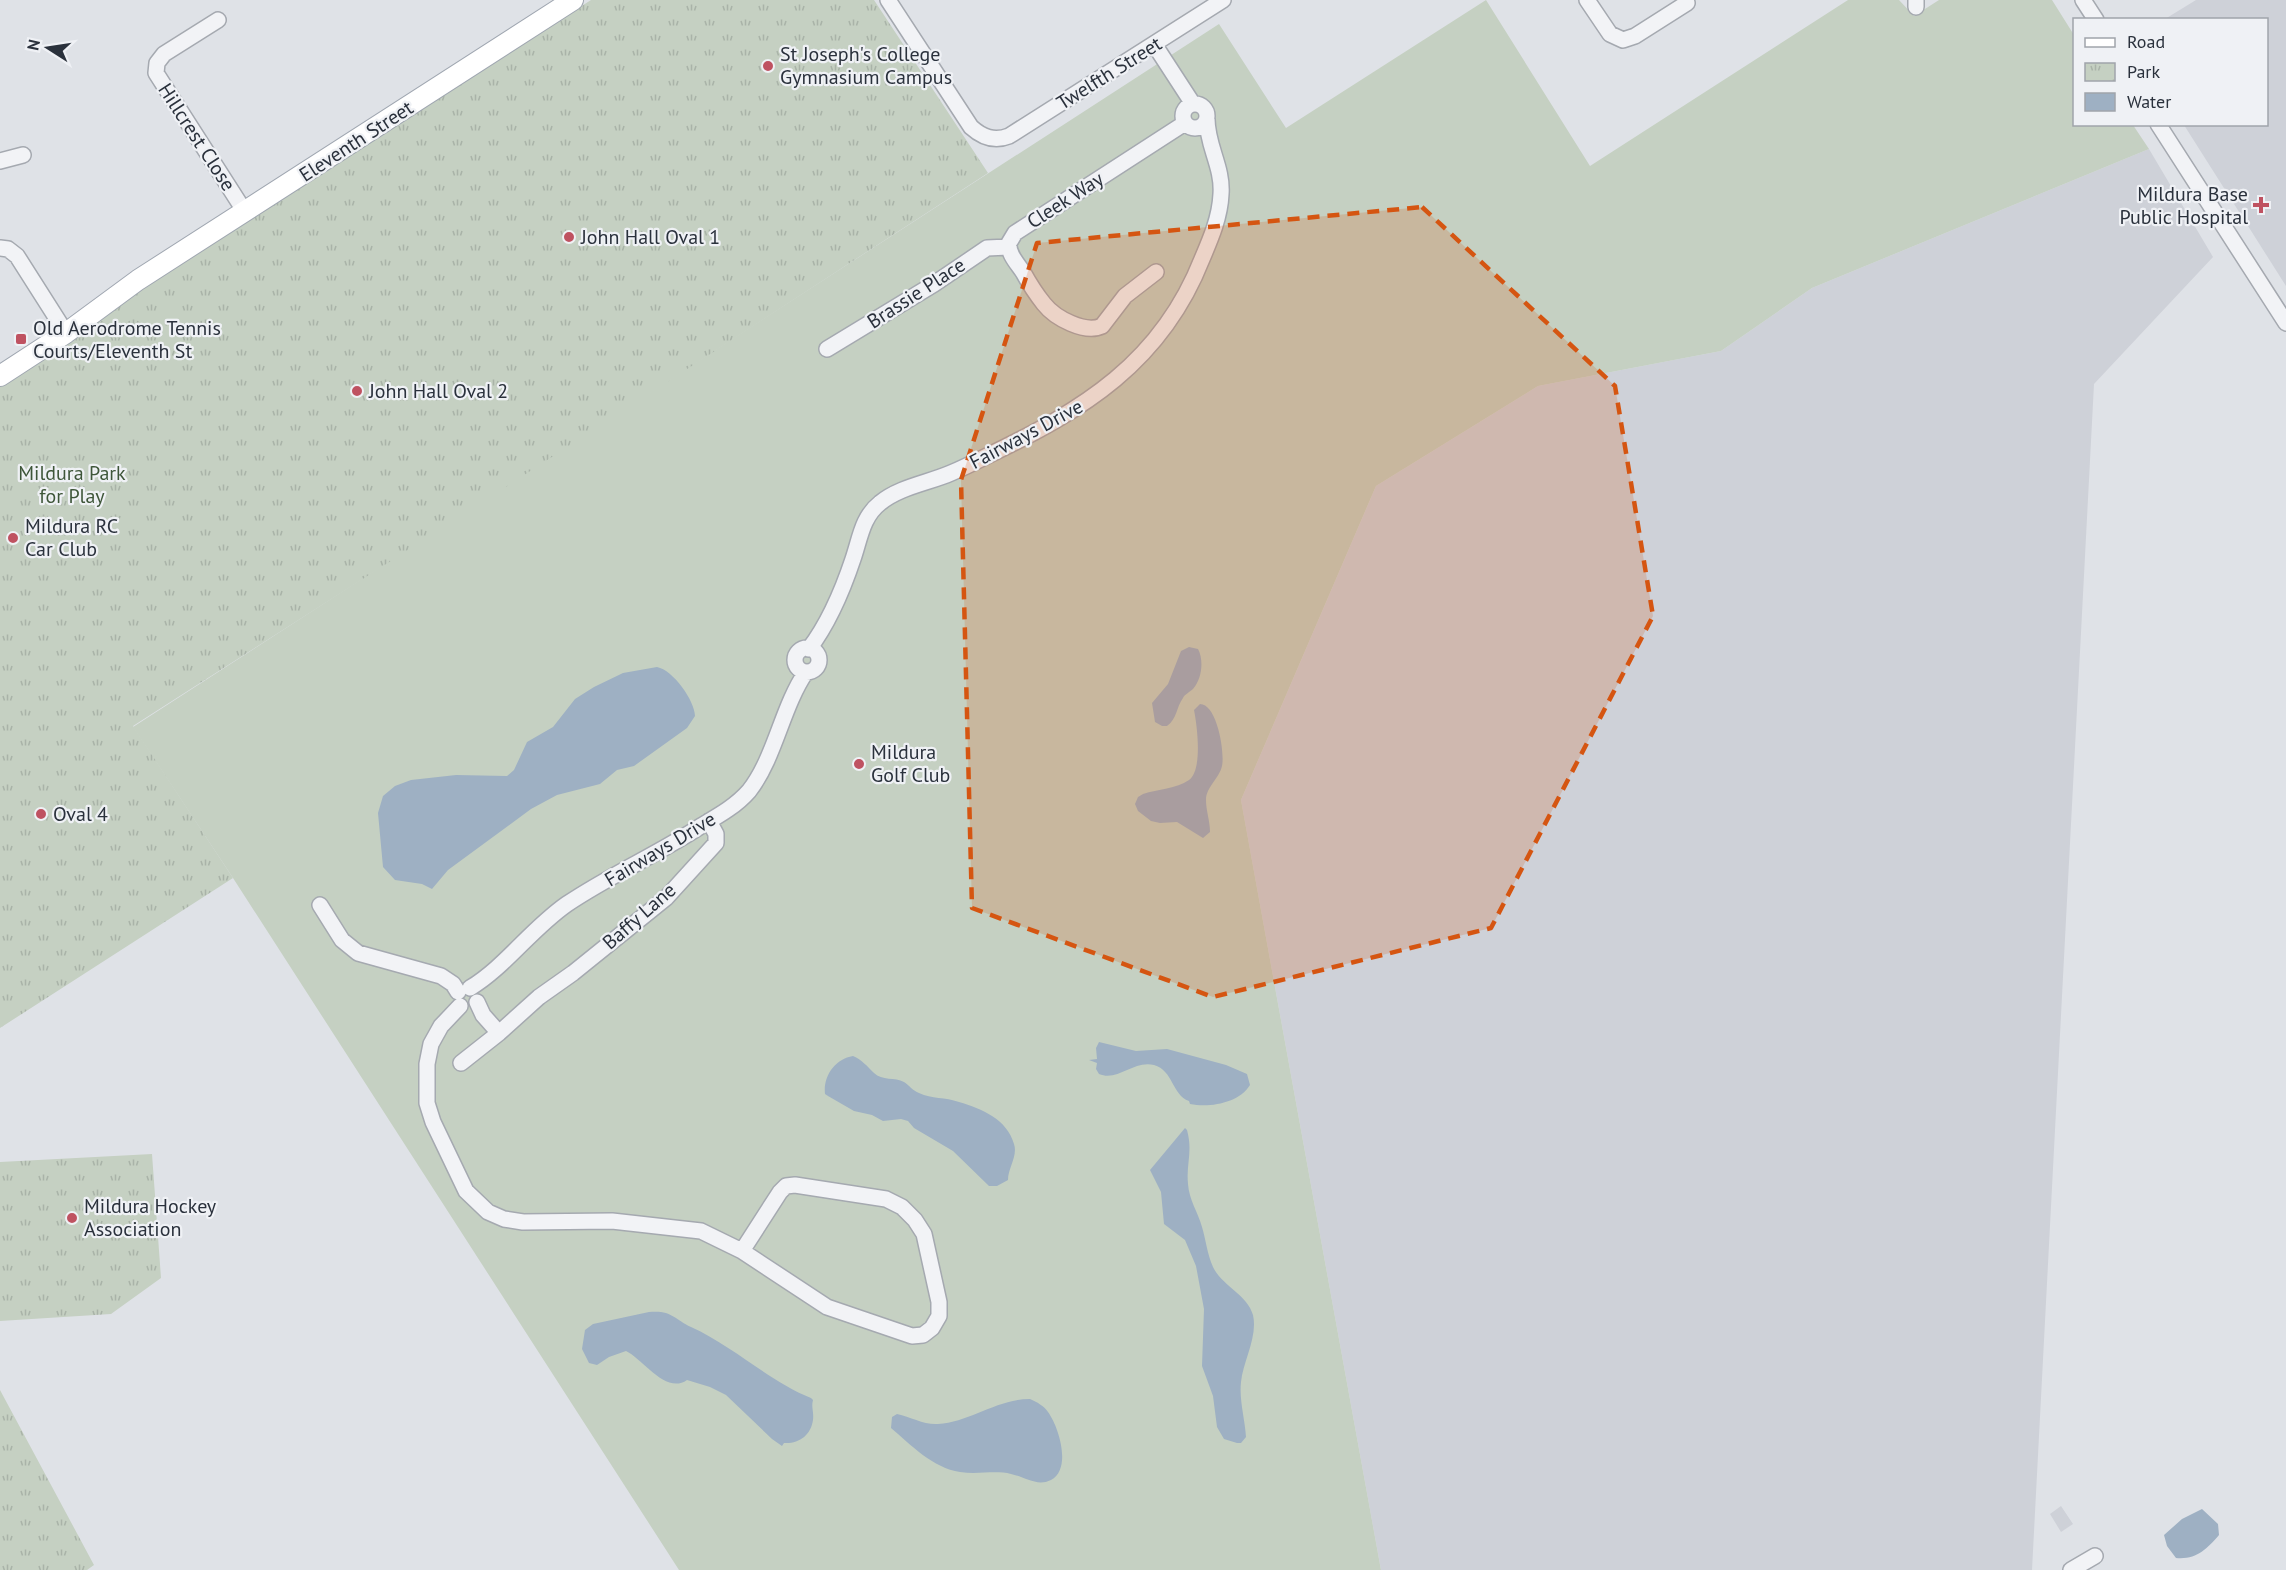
<svg xmlns="http://www.w3.org/2000/svg" width="2286" height="1570" font-family="'PT Sans',sans-serif">
	<style>
		.built { fill: #ced1d8 }
		.grass { fill: #c5d0c2 }
		.park { fill: url(#park-tufts) }
		.water { fill: #9eb0c3 }
		.lines { fill: none; stroke-linecap: round; stroke-linejoin: round }
		.minor-casing { stroke: #a5a9b0; stroke-width: 18 }
		.major-casing { stroke: #a0a7b1; stroke-width: 22 }
		.minor { stroke: #f2f3f6; stroke-width: 15 }
		.major { stroke: #fff; stroke-width: 20 }
		.marked { fill: #d55511; fill-opacity: 0.2; stroke: #d55511; stroke-width: 4.5; stroke-dasharray: 12 8; stroke-linejoin: round }
		.poi-dot { fill: #bf5261; stroke: #eff1f5; stroke-width: 2 }
		.labels { text-anchor: middle; dominant-baseline: central; stroke-width: 4.5; stroke-linejoin: round; paint-order: stroke }
		.poi-label { font-size: 20px; fill: #2a313c; stroke: #eff1f5; text-anchor: start }
		.street-label { font-size: 20px; fill: #2a313c; stroke: #eff1f5 }
		.park-label { font-size: 20px; fill: #3e5639; stroke: #eff1f5 }
	</style>
	<defs>
		<pattern id="park-tufts" width="24" height="20" patternUnits="userSpaceOnUse" patternTransform="scale(1.5)"><rect width="24" height="20" fill="#c5d0c2"/><path d="M3 7l-1-3M5 7V3M7 7l1-3M15 17l-1-3M17 17v-4M19 17l1-3" fill="none" stroke="#a9b3a8"/></pattern>
	</defs>
	<rect width="100%" height="100%" fill="#dfe2e7"/>
	<path class="built" d="M2196 0H2286V286L2184 125 2266 124V20L2165 19Z
		M2149 149 2213 257 2094 384 2032 1570H1381L1241 800 1376 486 1538 386 1721 351 1812 288Z
		M2061 1506 2073 1524 2061 1532 2050 1514Z"/>
	<path class="grass" d="M1486 0 1590 166 1848 0H1899L1914 16 1939 0H2052L2074 35V124L2133 125 2149 149 1812 288 1721 351 1538 386 1376 486 1241 800 1381 1570H679L233 878 133 727 1219 24 1286 128Z"/>
	<path class="park" d="M591 0H874L988 173 469 511 133 726 233 878 0 1028V381Z
		M152 1154 161 1278 111 1314 0 1321V1162Z
		M0 1390 94 1565 87 1570H0Z"/>
	<path class="water" d="M1189 647 1198 649C1204 660 1202 679 1193 689 1190 692 1185 694 1183 698 1176 708 1177 719 1167 726H1162L1155 722 1152 703 1168 684 1181 651Z
		M657 667C673 670 695 701 695 716L687 728 634 766 617 770 600 784 557 795 531 809 448 870 432 889 422 884 395 880 383 867 378 813 383 796 395 786 411 780 456 775 507 776 514 770 527 742 553 727 575 699 594 687 623 673Z
		M1200 704C1217 704 1225 752 1222 766 1219 779 1206 787 1206 800 1206 811 1210 821 1210 832L1203 838 1177 822 1160 823 1151 821 1138 811 1135 804 1138 797 1143 794C1158 789 1176 789 1189 780 1203 770 1197 725 1194 710Z
		M1099 1042 1136 1051 1167 1049 1226 1065 1247 1074 1250 1085C1239 1103 1210 1108 1190 1104L1189 1101C1172 1095 1173 1070 1154 1065 1133 1060 1118 1082 1099 1074L1096 1069 1097 1063 1089 1060 1097 1059 1096 1048Z
		M853 1056C862 1060 867 1066 874 1073 882 1081 895 1077 904 1082 909 1085 913 1091 919 1093 932 1099 945 1097 959 1102 982 1109 1007 1119 1014 1144 1018 1156 1008 1168 1008 1180L997 1186H989L953 1151 914 1128 908 1121 901 1119 883 1121 872 1115 854 1111 828 1096 825 1094C823 1076 835 1059 853 1056Z
		M1185 1128 1187 1130C1193 1152 1186 1163 1188 1184 1189 1200 1198 1212 1202 1227 1206 1240 1207 1254 1213 1267 1222 1286 1247 1294 1253 1315 1258 1337 1243 1361 1241 1382 1239 1400 1245 1419 1246 1437L1241 1443H1237L1224 1439 1217 1427 1213 1396 1202 1366 1204 1309 1196 1266 1185 1240 1164 1224 1161 1192 1150 1170Z
		M649 1312C672 1310 674 1319 691 1327 733 1346 769 1381 811 1398L813 1400C811 1407 814 1412 813 1420 811 1435 799 1444 784 1443L782 1446 772 1439 726 1395 710 1387 687 1380C666 1395 643 1359 626 1351L609 1357 597 1365 589 1363 582 1349 585 1330 593 1324Z
		M1030 1399C1037 1402 1044 1406 1048 1412 1059 1427 1072 1469 1051 1480 1037 1487 1025 1477 1011 1474 995 1470 977 1475 960 1472 933 1468 911 1445 891 1428L892 1417 897 1414C911 1417 924 1425 938 1424 970 1422 997 1399 1030 1399Z
		M2202 1509 2218 1524 2219 1535C2207 1549 2196 1560 2176 1558L2167 1546 2164 1535 2182 1519Z"/>
	<g class="lines">
		<g class="minor-casing">
			<path id="minor" d="M888 0 971 127C982 137 994 142 1009 136L1223 0
				M1587 0 1610 34 1623 40 1635 36 1687 3
				M1916 0V7
				M2083 0 2096 20
				M218 20 164 54 157 63 156 73 245 212
				M1154 44 1193 104
				M1183 116a12 12 0 1 1 24 0a12 12 0 1 1-24 0Z
				M2158 124 2286 323
				M0 161 23 155
				M0 248 8 249 17 256 66 333
				M1156 272 1125 296 1102 326C1085 334 1055 318 1044 304 1036 294 1029 283 1023 272 1017 263 1008 254 1009 243L1015 233 1185 123
				M827 349 934 284 987 248 1008 247
				M795 660a12 12 0 1 1 24 0a12 12 0 1 1-24 0Z
				M809 649C828 624 843 589 853 559 860 539 862 517 880 503 899 487 928 483 951 473 963 468 975 462 987 456 1083 410 1161 363 1202 259 1211 238 1220 217 1221 194 1223 167 1207 146 1207 119
				M320 905 342 940 358 953 441 976 453 984 458 992
				M470 988C505 967 531 929 567 904 610 875 658 854 701 826 718 816 736 806 749 791 775 758 782 707 806 672
				M477 1002 483 1015 499 1033 539 997 573 973 666 898 716 843V834L709 821
				M460 1006 441 1026 431 1044 427 1064V1103L433 1122 466 1191 488 1212 504 1219 523 1222 612 1221 701 1231 742 1251 827 1307 912 1336 923 1335 932 1328 939 1316V1302L924 1234 915 1220 902 1207 886 1199 795 1185 786 1186 780 1192 742 1251
				M461 1063 499 1033
				M2071 1570 2095 1556"/>
		</g>
		<g class="major-casing">
			<path id="major" d="M0 376 66 333 138 280 573 0"/>
		</g>
		<use href="#minor" class="minor"/>
		<use href="#major" class="major"/>
	</g>
	<path class="marked" d="M1422 207 1615 386 1653 616 1491 928 1213 997 972 908 961 480 1037 243Z"/>
	<g class="poi-dot">
		<circle cx="768" cy="66" r="6"/>
		<path d="M2258 196h6v6h6v6h-6v6h-6v-6h-6v-6h6z"/>
		<circle cx="569" cy="237" r="6"/>
		<rect x="15" y="333" width="12" height="12" rx="3"/>
		<circle cx="357" cy="391" r="6"/>
		<circle cx="13" cy="538" r="6"/>
		<circle cx="859" cy="764" r="6"/>
		<circle cx="41" cy="814" r="6"/>
		<circle cx="72" cy="1218" r="6"/>
	</g>
	<g class="labels">
		<g class="poi-label">
			<text x="780" y="54">St Joseph's College<tspan x="780" dy="23">Gymnasium Campus</tspan></text>
			<text x="2248" y="194" text-anchor="end">Mildura Base<tspan x="2248" dy="23">Public Hospital</tspan></text>
			<text x="581" y="237">John Hall Oval 1</text>
			<text x="33" y="328">Old Aerodrome Tennis<tspan x="33" dy="23">Courts/Eleventh St</tspan></text>
			<text x="369" y="391">John Hall Oval 2</text>
			<text x="25" y="526">Mildura RC<tspan x="25" dy="23">Car Club</tspan></text>
			<text x="871" y="752">Mildura<tspan x="871" dy="23">Golf Club</tspan></text>
			<text x="53" y="814">Oval 4</text>
			<text x="84" y="1206">Mildura Hockey<tspan x="84" dy="23">Association</tspan></text>
		</g>
		<g class="street-label">
			<text transform="translate(1109 73) rotate(-32)">Twelfth Street</text>
			<text transform="translate(197 137) rotate(57)">Hillcrest Close</text>
			<text transform="translate(356 141) rotate(-33)">Eleventh Street</text>
			<text transform="translate(1065 200) rotate(-33)">Cleek Way</text>
			<text transform="translate(916 293) rotate(-33)">Brassie Place</text>
			<text transform="translate(1026 434) rotate(-28)">Fairways Drive</text>
			<text transform="translate(660 849) rotate(-31)">Fairways Drive</text>
			<text transform="translate(639 916) rotate(-41)">Baffy Lane</text>
		</g>
		<g class="park-label">
			<text x="72" y="473">Mildura Park<tspan x="72" dy="23">for Play</tspan></text>
		</g>
	</g>
	<rect x="2073" y="18" width="195" height="108" fill="#eff1f5" stroke="#a0a4ab" stroke-width="1.5"/>
	<rect x="2085" y="38" width="30" height="9" fill="#ffffff" stroke="#a0a4ab" stroke-width="1.5"/>
	<text x="2127" y="48" font-size="18" fill="#2a313c">Road</text>
	<rect x="2085" y="63" width="30" height="18" fill="url(#park-tufts)" stroke="#a0a4ab" stroke-width="1.5"/>
	<text x="2127" y="78" font-size="18" fill="#2a313c">Park</text>
	<rect x="2085" y="93" width="30" height="18" fill="#9eb0c3" stroke="#a0a4ab" stroke-width="1.5"/>
	<text x="2127" y="108" font-size="18" fill="#2a313c">Water</text>
	<g transform="translate(48 48) rotate(282)" stroke="#eff1f5" stroke-width="4.5" paint-order="stroke">
	<path d="M0-4.5L10 22L0 15L-10 22Z" fill="#2a313c"/>
	<text y="-9" font-size="16" font-weight="bold" text-anchor="middle" fill="#2a313c">N</text>
	</g>
</svg>
